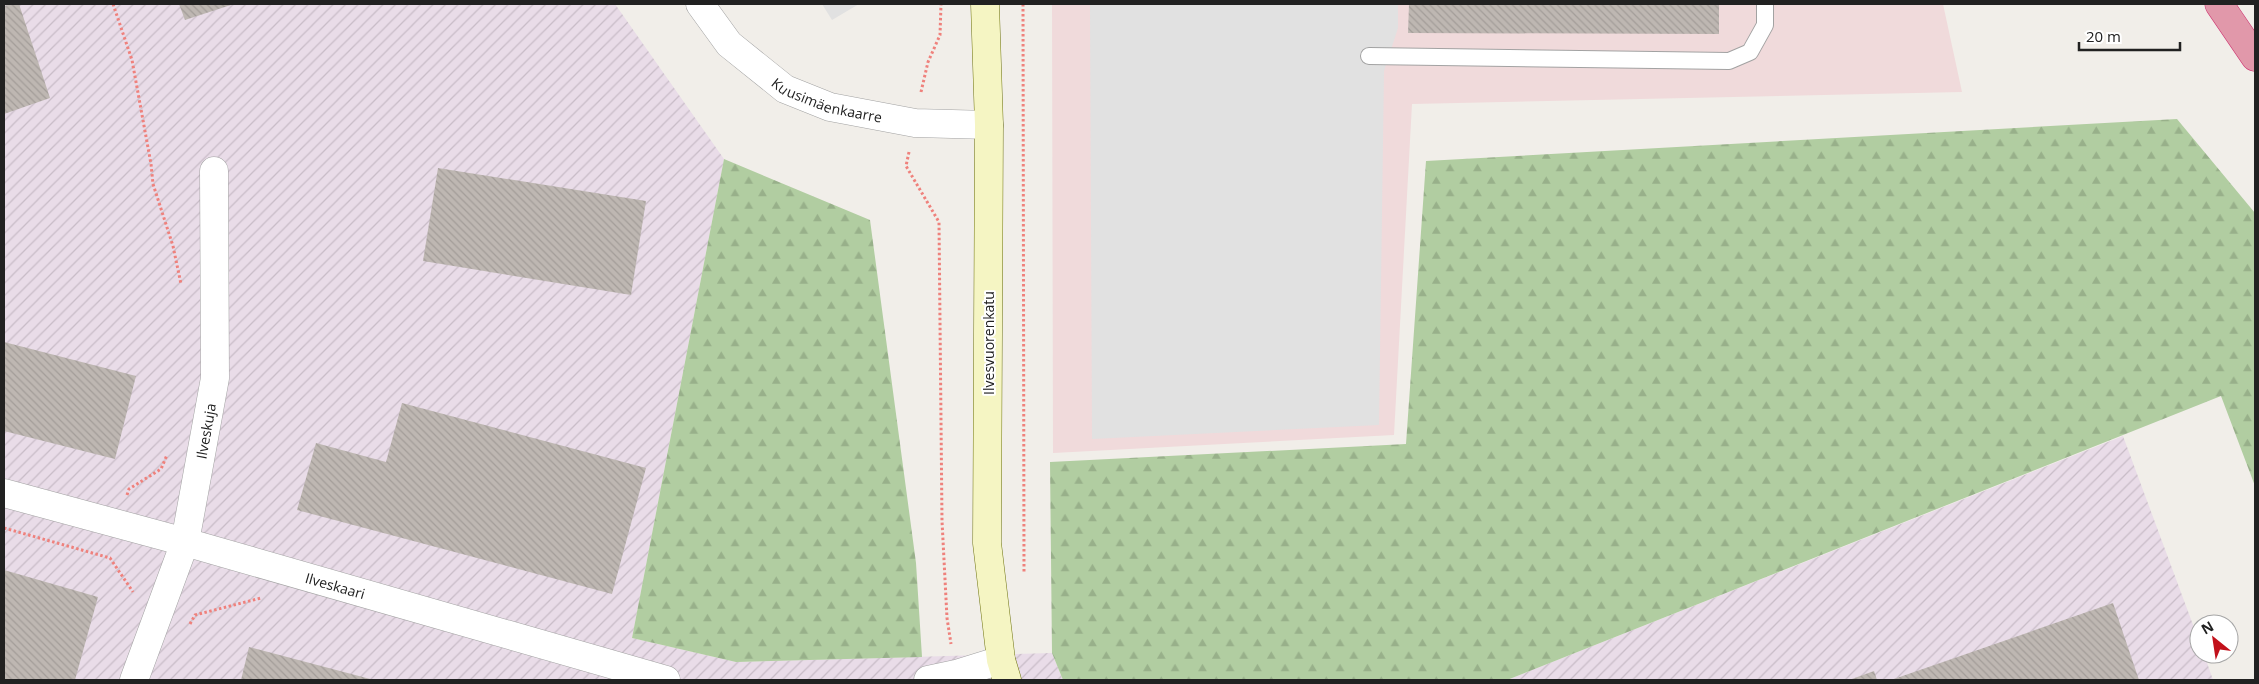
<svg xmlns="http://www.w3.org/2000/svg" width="2259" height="684" font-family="'Open Sans',sans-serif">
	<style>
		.commercial { fill: #f0dadb }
		.industrial { fill: url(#industrial-furrows) }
		.forest { fill: url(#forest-firs) }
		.parking { fill: #e1e1e1 }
		.building { fill: url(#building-back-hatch) }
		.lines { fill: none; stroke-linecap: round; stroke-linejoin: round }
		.lane-casing { stroke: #a2a2a2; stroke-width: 18 }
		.street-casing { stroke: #a2a2a2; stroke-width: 29 }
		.secondary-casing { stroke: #6d720e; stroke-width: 29 }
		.highway-casing { stroke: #ce3773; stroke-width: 29 }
		.path { stroke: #ef817c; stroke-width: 3; stroke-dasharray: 2.5 2.5; stroke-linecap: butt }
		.lane { stroke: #fff; stroke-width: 16 }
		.street { stroke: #fff; stroke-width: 28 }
		.secondary { stroke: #f5f5c3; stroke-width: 28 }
		.highway { stroke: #e198aa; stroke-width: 28 }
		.labels { text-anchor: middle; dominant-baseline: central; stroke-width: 4; stroke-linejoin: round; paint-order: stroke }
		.street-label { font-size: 14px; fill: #212121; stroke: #fff }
	</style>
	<defs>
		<pattern id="industrial-furrows" width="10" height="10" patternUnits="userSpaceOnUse" patternTransform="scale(1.25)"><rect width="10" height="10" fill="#e9dce8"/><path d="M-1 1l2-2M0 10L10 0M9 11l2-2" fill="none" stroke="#c8bcc7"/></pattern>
		<pattern id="forest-firs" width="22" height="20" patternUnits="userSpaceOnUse" patternTransform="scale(1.25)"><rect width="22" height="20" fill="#b1cda1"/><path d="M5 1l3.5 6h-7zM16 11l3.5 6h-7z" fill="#98b08a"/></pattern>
		<pattern id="building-back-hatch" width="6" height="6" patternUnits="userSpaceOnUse" patternTransform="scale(1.25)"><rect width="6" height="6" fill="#beb7b2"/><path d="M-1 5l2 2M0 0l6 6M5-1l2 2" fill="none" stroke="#a39d99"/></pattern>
	</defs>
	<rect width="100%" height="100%" fill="#f1eee9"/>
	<path class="commercial" d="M1052 4H1943L1962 92 1412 104 1394 435 1053 453Z"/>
	<path class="industrial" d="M4 4H615L724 159 632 638 736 662 1052 653 1063 680H4Z
		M2123 436 2199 641V654H2204L2213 680H1507Z"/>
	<path class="forest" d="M2177 119 2255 213V486L2221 396 1507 680H1063L1052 653 1050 462 1406 444 1426 161Z
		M724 159 870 220 916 563 922 657 736 662 632 638Z"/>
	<path class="parking" d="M822 4H859L832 20Z
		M1090 4H1398V28L1384 71 1379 425 1092 439Z"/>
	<path class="building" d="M12 4H19L50 98 4 114V6Z
		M179 4H234L185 20Z
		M1409 4H1719V34L1408 33Z
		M438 168 646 201 631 295 423 261Z
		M4 342 136 376 115 459 4 431Z
		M402 403 646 468 612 594 297 510 316 443 386 462Z
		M4 570 98 597 75 680H4Z
		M2113 603 2139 680H1891Z
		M249 647 374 680H241Z
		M1874 671 1877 680H1849Z"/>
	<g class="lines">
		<g class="lane-casing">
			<path id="lane" d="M1369 56 1729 61 1750 52 1765 25V4"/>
		</g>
		<g class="street-casing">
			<g id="street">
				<path id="s1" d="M700 4 729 44 785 89 830 107 915 123 989 125"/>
				<path id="s2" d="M4 493 185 542 666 680"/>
				<path id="s3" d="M134 680 185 542 215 378 214 171"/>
				<path d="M928 680 956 674 1001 660"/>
			</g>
		</g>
		<g class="secondary-casing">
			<path id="secondary" d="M985 4 989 125 987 543 1001 660 1007 680"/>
		</g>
		<g class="highway-casing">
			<path id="highway" d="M2219 4 2255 57"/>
		</g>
		<path class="path" d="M113 4 132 60 151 164 153 184 173 246 181 284
			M1023 4 1024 574
			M921 92 928 62 940 35 941 4
			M909 152 906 166 939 222 942 521 947 618 951 644
			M127 495 129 489 161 469 167 455
			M4 528 110 558 133 592
			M190 624 195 615 261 598"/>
		<use href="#lane" class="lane"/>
		<use href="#street" class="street"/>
		<use href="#secondary" class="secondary"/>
		<use href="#highway" class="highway"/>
	</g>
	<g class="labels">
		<g class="street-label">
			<text stroke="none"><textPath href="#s1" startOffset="165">Kuusimäenkaarre</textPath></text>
			<text transform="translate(988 343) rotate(-90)">Ilvesvuorenkatu</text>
			<text stroke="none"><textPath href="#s3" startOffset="260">Ilveskuja</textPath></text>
			<text stroke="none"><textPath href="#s2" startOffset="344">Ilveskaari</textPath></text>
		</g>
	</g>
	<rect width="2259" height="684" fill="none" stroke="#212121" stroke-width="10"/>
	<g transform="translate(2214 639) rotate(330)"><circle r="24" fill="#ffffff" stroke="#a6a6a6"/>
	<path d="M0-4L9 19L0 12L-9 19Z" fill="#c2111b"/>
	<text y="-8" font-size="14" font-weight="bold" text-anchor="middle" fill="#212121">N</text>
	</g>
	<path d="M2079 42v8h101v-8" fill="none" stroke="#212121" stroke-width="2.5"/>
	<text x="2086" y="42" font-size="15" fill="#212121" stroke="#ffffff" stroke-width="4" paint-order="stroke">20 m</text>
</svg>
